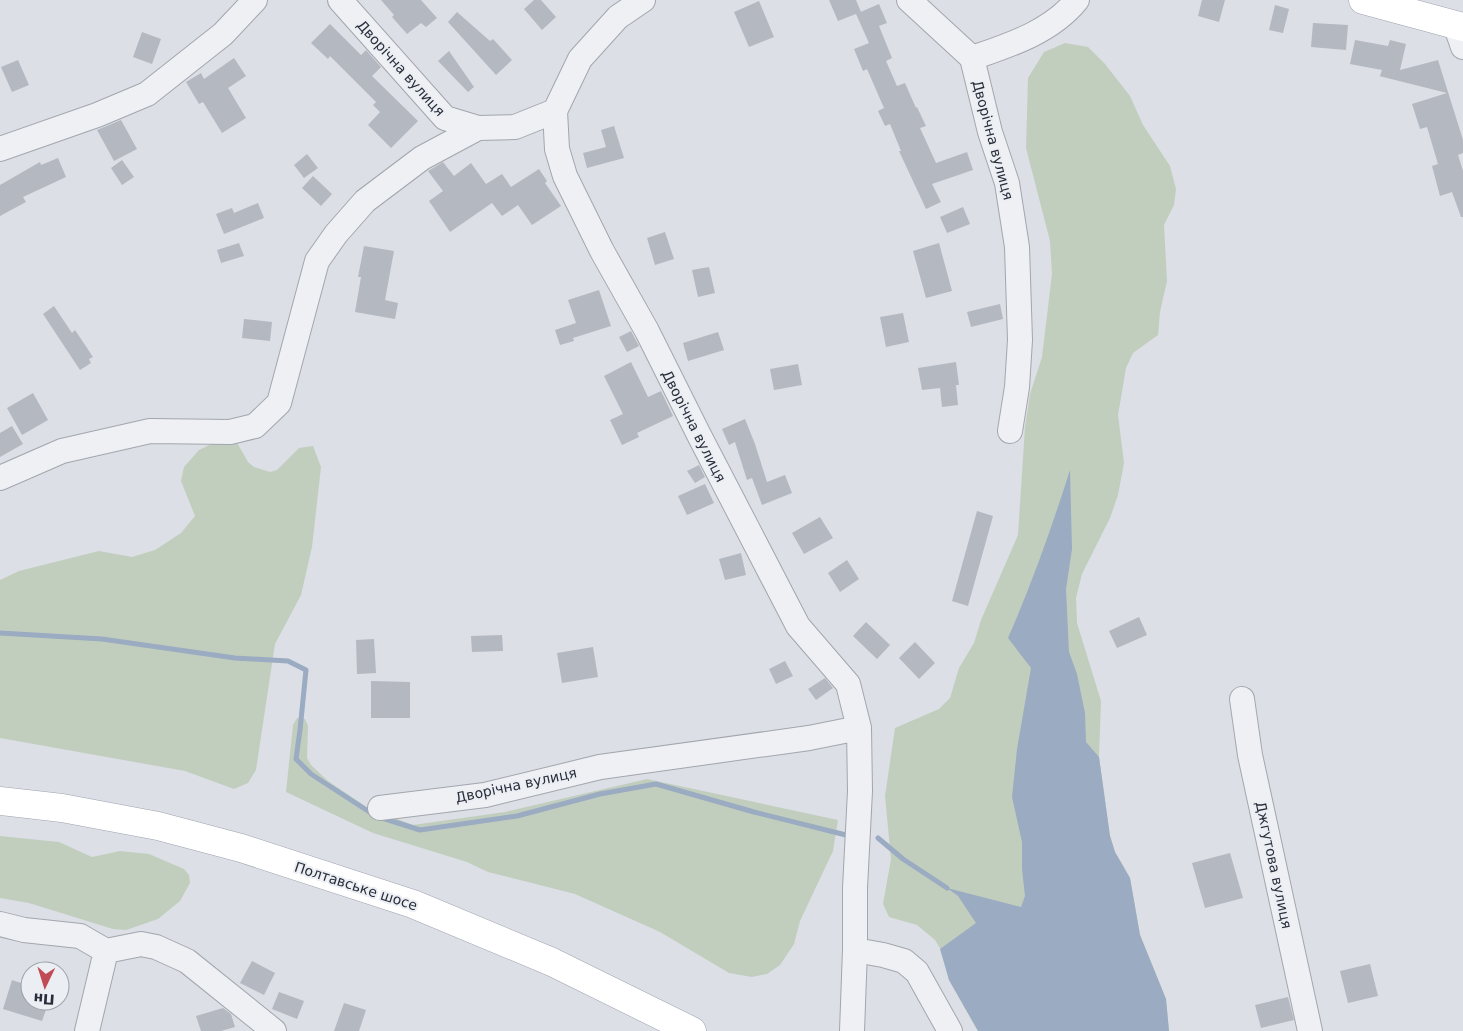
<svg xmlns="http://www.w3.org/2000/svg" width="1463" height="1031" font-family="'DejaVu Sans',sans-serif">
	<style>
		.green { fill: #c1cebe }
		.water { fill: #9aabc2 }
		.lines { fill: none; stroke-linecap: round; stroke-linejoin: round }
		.stream { stroke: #9aabc2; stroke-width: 5 }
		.building { fill: #b4b8c1 }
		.minor-casing { stroke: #a2a6ae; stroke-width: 26 }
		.major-casing { stroke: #9da3b0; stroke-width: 29 }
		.minor { stroke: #eff0f4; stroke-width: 24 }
		.major { stroke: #fff; stroke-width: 28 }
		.labels { text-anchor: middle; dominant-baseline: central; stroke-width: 4; stroke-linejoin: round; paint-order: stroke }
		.street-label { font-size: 14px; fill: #282d3a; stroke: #ebeef3 }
	</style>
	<rect width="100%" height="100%" fill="#dcdfe5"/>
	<path class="green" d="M1065 43 1088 47 1105 64 1130 96 1143 125 1170 166 1176 189 1174 205 1164 225 1167 281 1160 312 1158 335 1133 353 1126 368 1118 415 1124 463 1118 495 1110 518 1082 574 1076 598 1077 623 1101 701 1099 757 1110 836 1115 852 1130 878 1140 935 1166 999 1169 1031H978L949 980 943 953 935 940 917 925 889 917 883 904 891 859 885 796 895 728 939 709 950 698 959 668 974 643 981 620 1018 535 1025 427 1030 394 1042 357 1052 274 1050 241 1026 148 1028 78 1044 52Z
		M220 440 236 441 248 462 254 467 270 472 277 470 299 448 313 446 321 467 312 547 301 595 275 644 256 770 248 783 234 789 185 771 0 738V580L19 571 99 551 132 557 155 550 181 533 195 516 181 481 184 467 199 450Z
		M297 718 305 719 308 726 307 758 311 765 328 781 368 808 413 825 505 812 647 779 838 820 833 851 800 921 794 944 780 965 767 974 752 977 729 973 660 932 575 894 488 872 467 862 373 833 286 792 293 725Z
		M0 836 59 842 92 857 120 851 149 854 184 869 189 875 190 883 180 901 158 919 126 930 113 929 29 903 0 898Z"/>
	<path class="water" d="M1070 470 1072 549 1066 589 1069 652 1077 674 1085 713 1086 742 1099 757 1110 836 1115 852 1130 878 1140 935 1166 999 1169 1031H978L949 980 940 949 976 923 958 896 947 888 1021 907 1025 896 1022 869V842L1012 797 1017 749 1031 668 1008 638C1032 583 1052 527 1070 470Z"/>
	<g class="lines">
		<path class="stream" d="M0 633 102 639 235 658 288 661 306 670 300 730 296 759 311 774 374 815
			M382 818 420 830 517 816 600 794 656 784 754 812 846 835
			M878 838 903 859 947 888"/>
	</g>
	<path class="building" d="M381 0H421L437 18 426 27 421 23 407 34 392 17 394 15Z
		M534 0H541L556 17 542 30 524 9Z
		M829 0H856L861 12 838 21Z
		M1202 0H1225L1219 22 1198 16Z
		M759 1 774 37 749 47 734 12Z
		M879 4 887 23 879 26 892 58 886 61 897 86 905 83 916 108 917 107 926 126 920 128 936 163 967 152 973 170 932 184 941 202 926 209 899 151H901L890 124 885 126 878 111 884 108 867 69 863 71 854 49 869 43 856 14Z
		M1275 5 1289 9 1283 33 1269 30Z
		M457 12 490 41 493 39 512 60 496 75 448 22Z
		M1313 23 1348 25 1346 50 1311 47Z
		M330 24 361 55 366 50 381 67 372 76 418 121 391 148 368 125 380 112 373 105 376 102 330 56 328 59 311 43Z
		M142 32 161 39 152 64 133 57Z
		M1355 40 1388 46 1390 40 1406 44 1400 70 1438 60 1463 140V153L1458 155 1463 171V217H1461L1452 192 1440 196 1432 166 1438 164 1427 127 1420 129 1412 104 1447 93 1379 76H1380L1382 70 1350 64Z
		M449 51 474 87 468 92 438 61Z
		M234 58 246 76 228 88 246 118 222 133 203 102 199 104 186 82 201 73 204 79Z
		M18 60 29 85 12 92 1 67Z
		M121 120 137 149 114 161 97 130Z
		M614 126 624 158 587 168 583 153 606 147 601 130Z
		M307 154 318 168 304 178 294 165Z
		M58 158 66 177 23 197 26 202 0 216V185L40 162 41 165Z
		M122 160 134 177 122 185 111 168Z
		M443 162 454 176 471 163 486 184 502 174 511 187 539 169 547 181 545 183 561 206 532 225 518 205 502 216 492 203 450 232 429 201 443 191 428 171Z
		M313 176 332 194 321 206 302 188Z
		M258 203 264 218 224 234 216 214 232 208 234 213Z
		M963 207 970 224 947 233 940 217Z
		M665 232 674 259 655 265 647 238Z
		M239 243 244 256 221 263 217 250Z
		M939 243 952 291 926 298 913 251Z
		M364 246 394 251 385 300 398 303 395 319 355 312 361 277H358Z
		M709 267 715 293 698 297 692 270Z
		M599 290 611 326 573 338 574 341 560 345 555 330 576 323 568 300Z
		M1000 304 1003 319 971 327 967 312Z
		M54 306 72 333 75 330 93 357 89 359 91 363 80 370 43 314Z
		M903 313 909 342 886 347 880 317Z
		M244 319 272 322 270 341 242 338Z
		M631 331 639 346 627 352 619 337Z
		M718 332 724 350 688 361 683 343Z
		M631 362 648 397 661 391 673 416 637 433 639 437 622 445 610 420 623 414 604 376Z
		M956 362 959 385H956L958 405 942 407 940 388 922 390 918 368Z
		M798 364 802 385 774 390 770 369Z
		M33 393 48 420 22 435 7 408Z
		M745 419 755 444 767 482 785 475 792 493 762 505 752 478 747 480 735 442 729 445 722 429Z
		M12 426 23 444 0 457V433Z
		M699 465 705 477 695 483 687 471Z
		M705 484 714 503 687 515 678 496Z
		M977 511 993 516 968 606 952 601Z
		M820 517 833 538 804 554 792 533Z
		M741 553 746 575 725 580 719 559Z
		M847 560 859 579 840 592 828 573Z
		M1139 617 1147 635 1117 648 1109 631Z
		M866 622 890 645 877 659 853 636Z
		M502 635 503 651 472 652 471 636Z
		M374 639 376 673 357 674 356 640Z
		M915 642 935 663 919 679 899 658Z
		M593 647 598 677 562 683 557 653Z
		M785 661 793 676 776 684 769 669Z
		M825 678 833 688 816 700 808 689Z
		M371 681 410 682V718H371Z
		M1230 853 1243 898 1205 908 1192 863Z
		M252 961 275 973 264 995 240 983Z
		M1370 964 1378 996 1348 1003 1340 971Z
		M12 980 30 986V1001H49L42 1021 3 1009Z
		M279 992 304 1001 297 1019 272 1009Z
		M1288 997 1294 1020 1261 1028 1255 1005Z
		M344 1003 366 1010 359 1031H334Z
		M223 1008 231 1014 235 1027 221 1031H201L196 1016Z"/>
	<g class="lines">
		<g class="minor-casing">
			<path id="minor" d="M340 0 445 118 478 128 515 127 555 111
				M643 0 618 17 580 59 555 111 557 149 565 176 602 251 647 331 699 435 798 626 848 684 859 728 860 791 855 888V950L852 1031
				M909 0 972 58C1010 45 1051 32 1077 0
				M1455 24 1463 47
				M972 58 990 132 1007 183 1017 247 1020 340 1017 387 1010 431
				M0 149 97 115 147 94 223 34 255 0
				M0 478 62 451 150 431 230 432 255 426 279 403 317 261 336 234 365 201 422 158 478 128
				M1242 699 1250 755 1310 1031
				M380 808 485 795 600 767 809 738 859 728
				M0 924 24 930 80 936 106 951 141 944 156 947 187 961 274 1031
				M855 950 883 955 904 961 917 972 950 1031
				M87 1031 106 951"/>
		</g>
		<g class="major-casing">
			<path id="major" d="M1363 0 1463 27
				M0 801 62 808 158 826 241 848 413 904 552 962 692 1031"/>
		</g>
		<use href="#minor" class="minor"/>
		<use href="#major" class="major"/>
	</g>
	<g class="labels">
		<g class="street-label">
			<text transform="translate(401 68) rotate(48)">Дворічна вулиця</text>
			<text transform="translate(993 140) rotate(75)">Дворічна вулиця</text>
			<text transform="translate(694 426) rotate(63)">Дворічна вулиця</text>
			<text transform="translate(516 785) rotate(-12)">Дворічна вулиця</text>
			<text transform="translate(1274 865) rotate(78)">Джгутова вулиця</text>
			<text transform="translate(356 886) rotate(18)">Полтавське шосе</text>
		</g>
	</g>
	<g transform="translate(45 986) rotate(184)"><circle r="24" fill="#ebeef3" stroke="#9da1a9"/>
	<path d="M0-4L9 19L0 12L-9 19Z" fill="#c14b54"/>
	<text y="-8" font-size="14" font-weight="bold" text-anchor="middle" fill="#282d3a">Пн</text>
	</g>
</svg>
